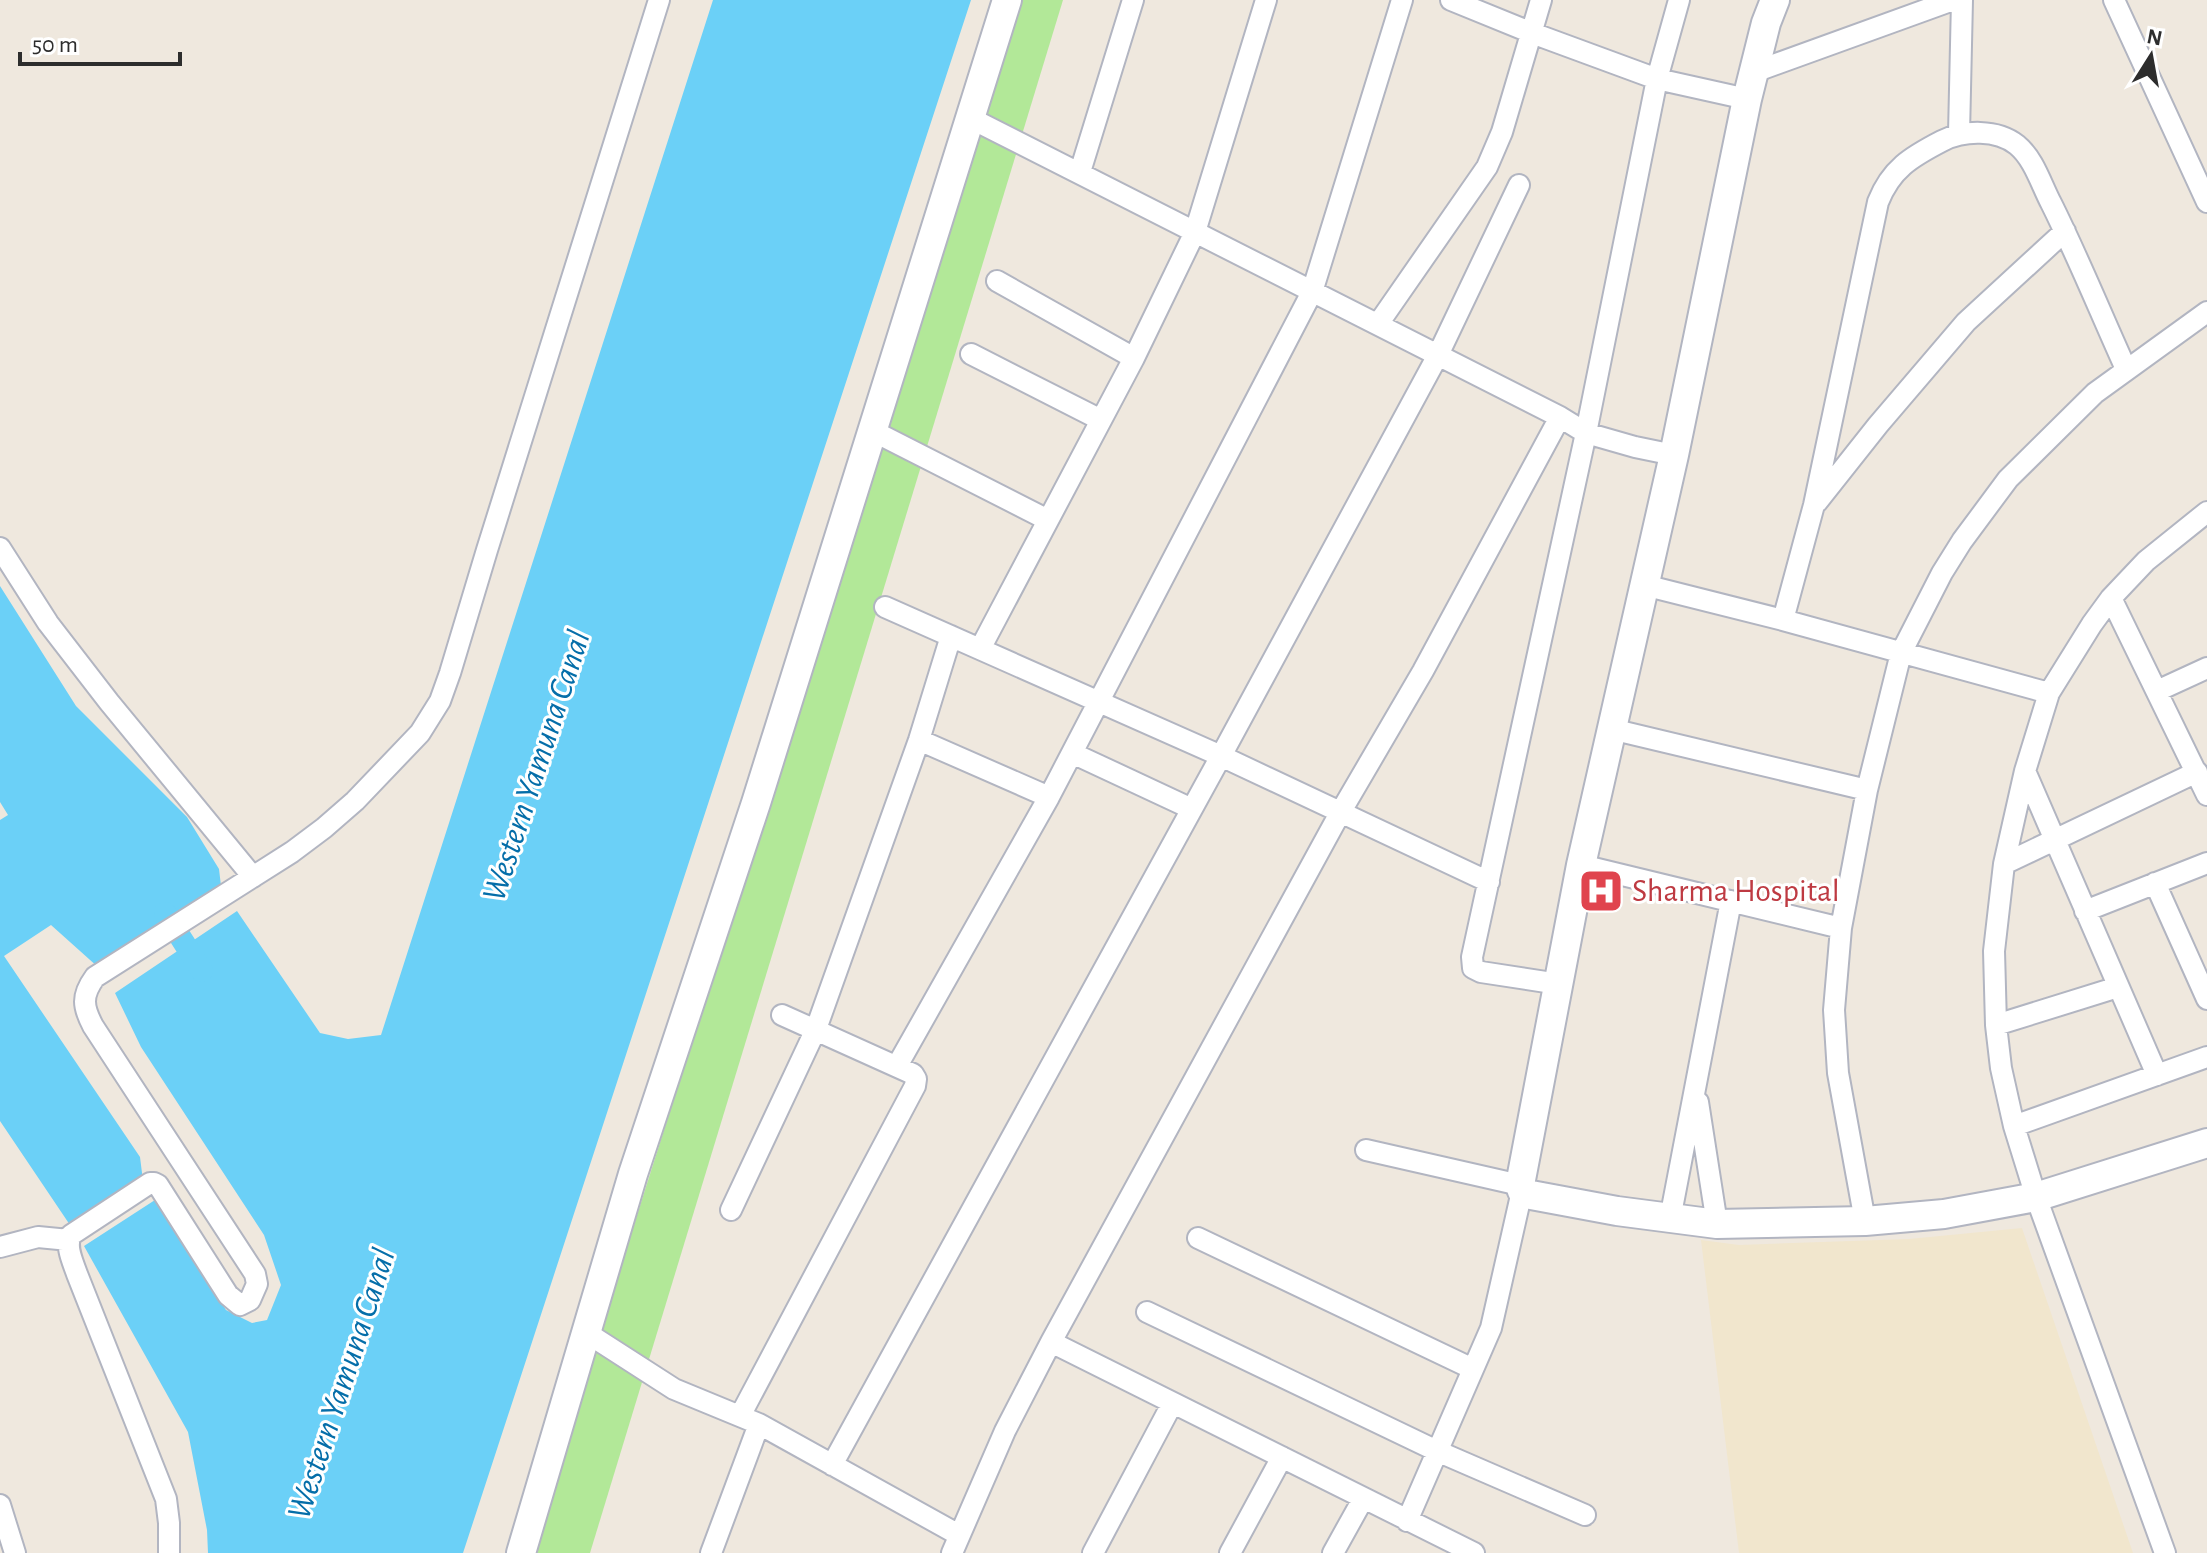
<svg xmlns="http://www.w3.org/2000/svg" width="2207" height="1553" font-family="'Alegreya Sans',sans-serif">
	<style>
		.education { fill: #f1e6cd }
		.green { fill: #b2e898 }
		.water { fill: #6bd0f7 }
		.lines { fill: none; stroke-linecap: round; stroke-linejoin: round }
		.canal { stroke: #6bd0f7; stroke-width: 22 }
		.building { fill: #cbc6bd; stroke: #cbc4b7; stroke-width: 2 }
		.street-casing { stroke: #b2b5c1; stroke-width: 24 }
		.secondary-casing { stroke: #b2b5c1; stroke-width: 32 }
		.street { stroke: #fff; stroke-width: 20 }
		.secondary { stroke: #fff; stroke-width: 28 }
		.labels { text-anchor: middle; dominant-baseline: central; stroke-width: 6; stroke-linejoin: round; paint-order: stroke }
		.health-label { font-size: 32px; fill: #be3a42; stroke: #fff; text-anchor: start }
		.water-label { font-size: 34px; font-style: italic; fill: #056ea9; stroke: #fff }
	</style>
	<rect width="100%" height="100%" fill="#efe8de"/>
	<path class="education" d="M2022 1228 2133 1553H1739L1701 1240 1739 1245 1909 1239Z"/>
	<path class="green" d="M1022 0H1063L590 1553H530Z"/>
	<path class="water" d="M713 0H971L463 1553H208L207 1530 188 1432 84 1246 155 1200 226 1310 252 1323 267 1320 281 1285 264 1235 141 1047 115 993 237 911 320 1033 348 1039 381 1035Z
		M0 586 76 706 187 817 219 869 221 886 99 968 51 925 4 956 140 1157 143 1181 72 1228 0 1121V820L8 815 0 802Z"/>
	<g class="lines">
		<path class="canal" d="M165 913 202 971"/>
	</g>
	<path class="building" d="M1595 882 1613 886 1609 903 1592 900Z"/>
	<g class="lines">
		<g class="street-casing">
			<path id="street" d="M1451 0 1532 33 1657 79 1747 99
				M2114 0 2207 202
				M1754 72 1953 0
				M970 118 1560 417 1586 433 1635 447 1674 455
				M1959 134 1962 0
				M1080 172 1133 0
				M997 281 1134 358
				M1378 324 1487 167 1502 132 1541 0
				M971 354 1101 420
				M871 430 1048 520
				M1817 502 1878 425 1966 322 2065 231
				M0 548 48 623 109 702 253 877
				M1644 585 1783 620 2049 693
				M2111 598 2207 795
				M885 607 1221 756 1489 882
				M1783 620 1814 505 1878 202C1891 169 1911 157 1942 141 1964 130 1997 129 2017 145 2034 159 2041 184 2051 203 2078 257 2101 314 2126 369
				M980 649 1134 358 1195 232 1266 0
				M2157 691 2207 668
				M1611 729 1867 790
				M919 740 1049 797
				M1072 753 1192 809
				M2025 771 2157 1075
				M2004 864 2197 772
				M1581 865 1841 928
				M2155 883 2207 999
				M2085 911 2207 863
				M1559 984 1481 972 1473 968 1472 957 1586 433 1657 79 1679 0
				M1996 1025 2118 987
				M897 1066 1049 797 1312 292 1402 0
				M1698 1102 1717 1224
				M2014 1126 2207 1057
				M1366 1150 1520 1185
				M731 1210 816 1029 919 740 951 636
				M1670 1219 1731 901
				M1865 1221 1838 1073 1834 1010 1841 928 1867 790 1901 653 1942 573 1962 541 2008 479 2095 393 2207 312
				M1198 1238 1473 1369
				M0 1247 38 1237 69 1240
				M1147 1312 1437 1451 1585 1515
				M587 1333 674 1389 759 1424 959 1535
				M1051 1342 1474 1553
				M740 1416 915 1086 916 1079 913 1074 782 1015
				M832 1465 1221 756 1438 355 1519 185
				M0 1505 15 1553
				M1407 1521 1491 1328 1522 1191
				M169 1553V1523L166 1499 77 1274C73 1262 65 1247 71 1235L150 1183H154L158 1185 228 1295 240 1305 250 1300 257 1284 255 1274 93 1026C83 1007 81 996 95 977L292 852 324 828 355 801 420 733 440 701 450 673 487 550 659 0
				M711 1553 759 1424
				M952 1553 1005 1431 1051 1342 1340 813 1423 671 1560 417
				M1093 1553 1172 1404
				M1230 1553 1282 1457
				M1333 1553 1363 1499
				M2165 1553 2036 1197 2014 1126 2001 1068 1996 1025 1994 951 2004 864 2025 771 2049 693 2092 624 2111 598 2146 561 2207 512"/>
		</g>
		<g class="secondary-casing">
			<path id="secondary" d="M1775 0 1766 23 1747 99 1674 455 1581 865 1520 1185 1522 1191 1531 1195 1617 1211 1717 1224 1865 1221 1944 1214 2036 1197 2207 1143
				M521 1553 633 1174 756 803 1007 0"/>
		</g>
		<use href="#street" class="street"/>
		<use href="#secondary" class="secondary"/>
	</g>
	<defs>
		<g id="hospital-square" transform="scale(2.3)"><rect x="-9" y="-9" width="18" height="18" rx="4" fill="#e0444e" stroke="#fff"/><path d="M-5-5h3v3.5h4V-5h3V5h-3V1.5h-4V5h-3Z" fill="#fff"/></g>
	</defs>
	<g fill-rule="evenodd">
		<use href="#hospital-square" x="1601" y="891"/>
	</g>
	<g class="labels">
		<g class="health-label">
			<text x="1632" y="891">Sharma Hospital</text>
		</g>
		<g class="water-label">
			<text transform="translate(537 766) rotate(-72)">Western Yamuna Canal</text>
			<text transform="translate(342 1384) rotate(-72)">Western Yamuna Canal</text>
		</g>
	</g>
	<g transform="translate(2151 56) rotate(11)" stroke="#ffffff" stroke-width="6" paint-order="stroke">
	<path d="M0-6L14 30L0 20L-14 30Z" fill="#2d2d2d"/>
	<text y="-12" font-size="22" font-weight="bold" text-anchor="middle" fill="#2d2d2d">N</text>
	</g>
	<path d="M20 52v12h160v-12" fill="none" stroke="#2d2d2d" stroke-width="4"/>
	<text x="32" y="52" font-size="24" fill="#2d2d2d" stroke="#ffffff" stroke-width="6" paint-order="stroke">50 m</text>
</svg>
